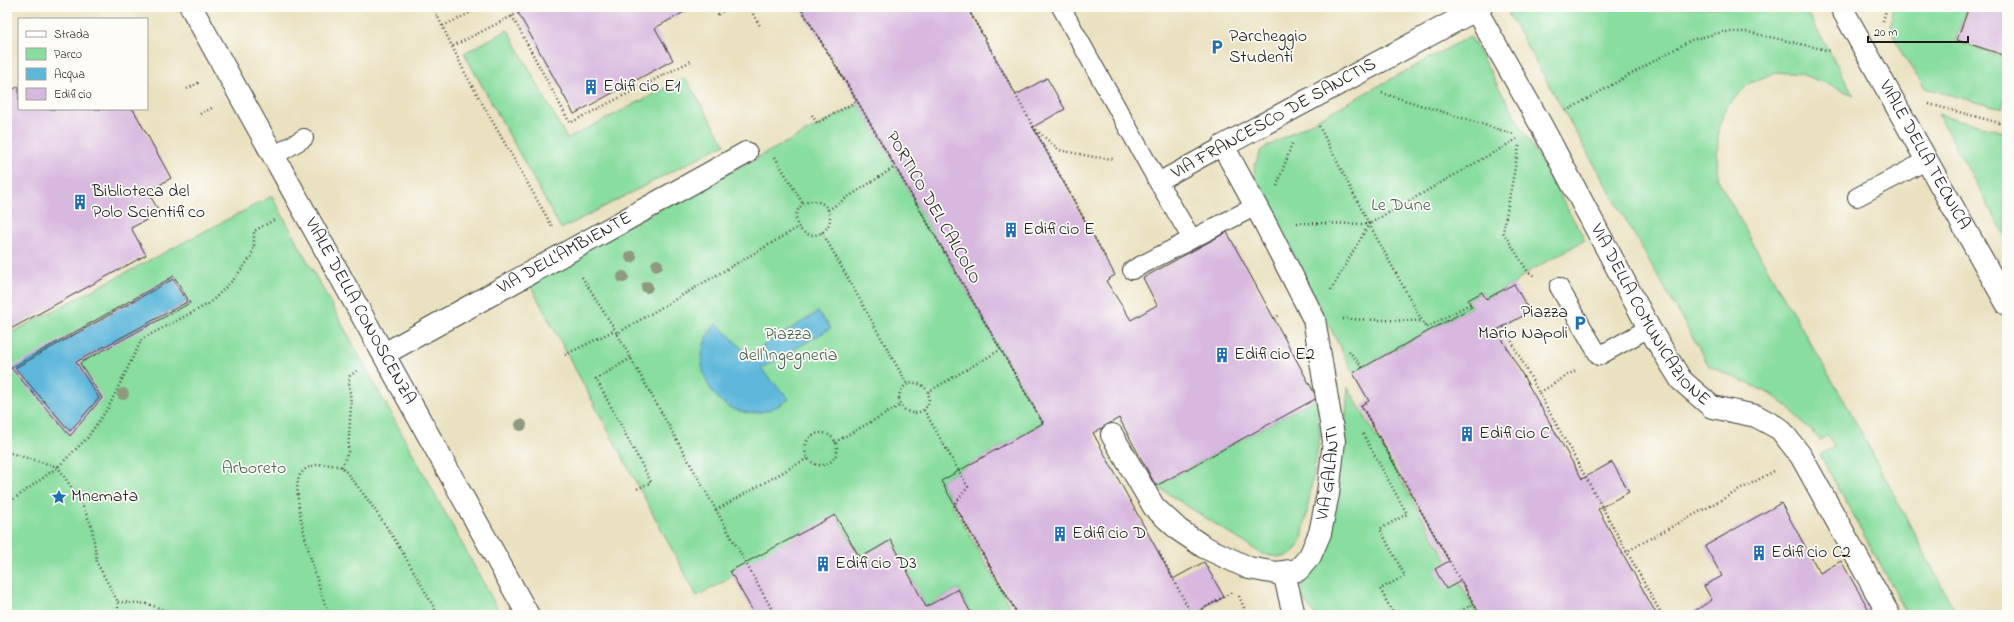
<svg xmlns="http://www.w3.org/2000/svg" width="2014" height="622" font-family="'Indie Flower',sans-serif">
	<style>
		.green { fill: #88dd9f; stroke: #527c5e }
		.water { fill: #5db7db; stroke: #3c6a7c }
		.building { fill: #d7b8de; fill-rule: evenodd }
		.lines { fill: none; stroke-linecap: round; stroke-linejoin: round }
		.lane-casing { stroke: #3b3a35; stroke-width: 20 }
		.street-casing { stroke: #3b3a35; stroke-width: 24 }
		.path { stroke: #3b3a35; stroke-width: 2.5; stroke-dasharray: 1 3; stroke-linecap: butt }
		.lane { stroke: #fff; stroke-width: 18 }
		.street { stroke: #fff; stroke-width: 22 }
		.tree { fill: #8e9a7f }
		.labels { text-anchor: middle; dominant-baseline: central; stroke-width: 3.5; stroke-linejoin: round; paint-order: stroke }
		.poi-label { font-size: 18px; fill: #1c1c1c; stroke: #fdfcf7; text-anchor: start }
		.street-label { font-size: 18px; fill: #1c1c1c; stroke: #fdfcf7 }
		.park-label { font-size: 18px; fill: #42604a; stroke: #fdfcf7 }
	</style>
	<rect width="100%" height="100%" fill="#fdfcf7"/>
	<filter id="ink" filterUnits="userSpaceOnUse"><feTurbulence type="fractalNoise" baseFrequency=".025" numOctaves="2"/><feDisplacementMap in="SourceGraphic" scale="8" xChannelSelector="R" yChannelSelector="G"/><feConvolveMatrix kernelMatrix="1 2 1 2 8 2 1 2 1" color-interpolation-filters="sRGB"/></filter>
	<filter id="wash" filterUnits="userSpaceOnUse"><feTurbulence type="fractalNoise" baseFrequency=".012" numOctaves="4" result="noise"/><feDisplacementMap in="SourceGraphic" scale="16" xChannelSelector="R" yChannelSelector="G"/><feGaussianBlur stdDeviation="0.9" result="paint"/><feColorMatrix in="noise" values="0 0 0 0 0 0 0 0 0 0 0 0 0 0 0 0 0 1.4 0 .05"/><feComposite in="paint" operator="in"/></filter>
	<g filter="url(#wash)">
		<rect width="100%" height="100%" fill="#eae1c0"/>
		<path class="green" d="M1519 7H1804L1854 95 1802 74 1776 72 1750 83 1726 107 1718 130 1717 178 1759 254 1851 413 1957 615H1908L1820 455 1834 447 1828 435 1820 440 1788 407 1771 394 1709 366 1508 13Z
			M1892 7H1967L1955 41 2007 58V91L2002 109 1925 88 1904 57 1896 42 1891 26Z
			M508 30 567 139 685 78 725 144 561 229 464 53Z
			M1470 36 1585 240 1528 272 1514 284 1486 299 1482 292 1468 300 1472 307 1353 373 1255 179 1254 168 1261 150Z
			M859 104 1043 423 941 481 954 505 953 506 1015 615H972L958 589 926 607 891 540 860 556 838 519 697 596 527 279Z
			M1938 114 2007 133V240Z
			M272 196 501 615H7V335Z
			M1348 387 1478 615H1315L1304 601 1302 591 1304 581 1319 560 1344 440Z
			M1317 398 1320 436 1302 540C1290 560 1283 559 1262 554L1156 486Z"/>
		<path class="water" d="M173 279 187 302 76 362 99 398 70 431 15 368Z
			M818 312 831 328 761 369 789 399C728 445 675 366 717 323L748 355Z"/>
		<g id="blocks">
			<path class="building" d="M515 7H693L655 28 673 60 574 114Z
				M800 7H967L1016 95 1047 78 1065 109 1033 127 1115 275 1106 281 1131 320 1157 305 1143 278 1227 232 1317 398 1156 486 1119 418 1093 433 1173 579 1204 562 1224 597 1192 615H1018L941 481 1043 423 859 104Z
				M1969 7H2007V56L1957 40Z
				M19 86V109H133L171 178 148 192 160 213 131 228 146 255 7 331V93Z
				M174 276 190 303 80 363 102 398 70 436 11 368ZM173 279 187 302 76 362 99 398 70 431 15 368Z
				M1514 284 1530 312 1497 330 1582 479 1612 462 1629 492 1598 509 1657 615H1480L1461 581 1446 589 1435 569 1449 561 1361 405 1369 401 1353 373 1472 307 1468 300 1482 292 1486 299Z
				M1781 503 1820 573 1841 561 1872 615H1688L1712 600 1704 586 1722 576 1705 546Z
				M835 515 860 558 891 540 926 607 958 589 972 615H755L730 571Z"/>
		</g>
	</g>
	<g filter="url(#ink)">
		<use href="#blocks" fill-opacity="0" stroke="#3b3a35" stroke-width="1"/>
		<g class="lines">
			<g class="lane-casing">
				<path id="lane" d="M1061 7 1158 182 1223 146
					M274 156 304 138
					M1158 182 1192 239
					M1857 197 1926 161
					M1132 270 1256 206
					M1559 287 1599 356 1649 328"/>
			</g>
			<g class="street-casing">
				<g id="street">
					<path id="s1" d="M191 7 528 615"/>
					<path id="s2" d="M1841 7 2007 304"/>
					<path id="s3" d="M1476 10 1541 125 1649 328 1681 380 1712 407 1756 416 1780 429 1801 456 1889 615"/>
					<path id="s4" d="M384 354 746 153"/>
					<path id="s5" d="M1112 435 1154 507 1179 530 1204 547 1249 568 1276 573 1298 570 1310 556 1320 533 1328 494 1334 441 1314 319 1265 223 1223 146 1481 7"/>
					<path d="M1284 573 1294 615"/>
				</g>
			</g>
			<path class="path" d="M433 7 465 73 553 228
				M714 7 718 14 730 7
				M749 7 760 26
				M800 7 859 104 1043 423
				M967 7 1107 260
				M512 16 570 123 691 61
				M1883 21 1887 7
				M443 26 482 7
				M453 46 518 13
				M187 89 200 82
				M1382 93 1513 134
				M1929 104 2007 125
				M1566 111 1691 40 1722 32H1748L1831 51
				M200 114 214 107
				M812 115 817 123 857 101
				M1319 126 1369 224 1517 139
				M1033 127 1059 150 1094 157 1115 159
				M1519 146 1503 232 1528 272 1535 276
				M775 157 803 204
				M1277 186 1293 141
				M796 218a17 17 0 1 1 34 0a17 17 0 1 1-34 0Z
				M828 210 895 167
				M1297 223 1369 224
				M822 232 907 384
				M582 277 615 330 775 615
				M1331 290 1369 224 1426 328 1470 304
				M1274 318 1280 315
				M1343 319 1422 321
				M1504 327 1539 393 1576 370
				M616 334 799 227
				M1349 351 1363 368
				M565 355 615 330
				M631 358 596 379 651 482 637 489
				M899 398a15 15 0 1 1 30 0a15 15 0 1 1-30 0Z
				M928 392 1000 350
				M1539 393 1662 615
				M1361 405 1480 615
				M924 410 968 487 954 505 1018 615
				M805 449a16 16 0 1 1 32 0a16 16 0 1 1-32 0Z
				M1363 434 1407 514 1380 529 1405 576 1380 589 1394 615
				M835 442 901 405
				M7 452 58 467 81 502 92 527 97 563 118 602V615
				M342 467 348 452 351 405 349 381 350 376 359 369
				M7 504 58 467 87 438 108 408 142 339 210 303 233 280 251 257 254 245V231L276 219
				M716 510 808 458
				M1159 552 1192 615
				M1622 554 1776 470
				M1239 596 1247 615
				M118 602C136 603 156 602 169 615
				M329 615C320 592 288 493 300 475 309 461 328 464 342 467 380 512 410 563 438 615
				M1192 615 1232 592
				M1453 615 1474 604"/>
			<use href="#lane" class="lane"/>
			<use href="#street" class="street"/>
		</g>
		<g class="tree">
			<circle cx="631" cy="257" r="6"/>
			<circle cx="657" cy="265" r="6"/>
			<circle cx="623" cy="277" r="6"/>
			<circle cx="647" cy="287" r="6"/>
			<circle cx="123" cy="394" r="6"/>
			<circle cx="521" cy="425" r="6"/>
		</g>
	</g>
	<defs>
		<g id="parking-bare" transform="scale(1.2)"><path d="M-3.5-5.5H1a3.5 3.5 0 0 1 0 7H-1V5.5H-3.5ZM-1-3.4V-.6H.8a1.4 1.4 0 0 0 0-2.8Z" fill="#1f6fb2" stroke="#fdfcf7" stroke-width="2.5" paint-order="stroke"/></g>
		<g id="building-bare" transform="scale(1.2)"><path d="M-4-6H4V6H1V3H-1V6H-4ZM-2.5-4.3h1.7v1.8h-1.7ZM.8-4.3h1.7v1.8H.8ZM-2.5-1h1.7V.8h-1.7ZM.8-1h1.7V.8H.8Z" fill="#1f6fb2" stroke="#fdfcf7" stroke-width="2.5" paint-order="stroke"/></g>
		<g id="sight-bare" transform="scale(1.2)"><path d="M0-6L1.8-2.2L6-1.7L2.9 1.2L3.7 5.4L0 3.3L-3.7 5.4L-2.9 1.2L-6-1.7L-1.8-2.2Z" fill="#1f6fb2" stroke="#fdfcf7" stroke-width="2.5" paint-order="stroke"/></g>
	</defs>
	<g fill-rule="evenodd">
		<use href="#parking-bare" x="1217" y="47"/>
		<use href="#building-bare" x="591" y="87"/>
		<use href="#building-bare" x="80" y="202"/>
		<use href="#building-bare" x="1011" y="230"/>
		<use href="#parking-bare" x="1580" y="323"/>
		<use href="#building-bare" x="1222" y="355"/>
		<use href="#building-bare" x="1467" y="434"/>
		<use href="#sight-bare" x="59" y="497"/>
		<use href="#building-bare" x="1060" y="534"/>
		<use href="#building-bare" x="1759" y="553"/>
		<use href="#building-bare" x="823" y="564"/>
	</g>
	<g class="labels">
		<g class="poi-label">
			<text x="1229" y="37">Parcheggio<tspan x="1229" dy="21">Studenti</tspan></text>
			<text x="603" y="87">Edificio E1</text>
			<text x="92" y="192">Biblioteca del<tspan x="92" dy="21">Polo Scientifico</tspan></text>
			<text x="1023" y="230">Edificio E</text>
			<text x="1568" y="313" text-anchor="end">Piazza<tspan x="1568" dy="21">Mario Napoli</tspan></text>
			<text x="1234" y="355">Edificio E2</text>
			<text x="1479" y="434">Edificio C</text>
			<text x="71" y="497">Mnemata</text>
			<text x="1072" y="534">Edificio D</text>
			<text x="1771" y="553">Edificio C2</text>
			<text x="835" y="564">Edificio D3</text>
		</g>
		<g class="street-label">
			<text transform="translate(1274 119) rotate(-29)">VIA FRANCESCO DE SANCTIS</text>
			<text stroke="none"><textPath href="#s2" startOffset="170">VIALE DELLA TECNICA</textPath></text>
			<text transform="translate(933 208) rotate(60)">PORTICO DEL CALCOLO</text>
			<text stroke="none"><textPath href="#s4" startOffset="207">VIA DELL'AMBIENTE</textPath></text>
			<text stroke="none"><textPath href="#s1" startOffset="348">VIALE DELLA CONOSCENZA</textPath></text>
			<text stroke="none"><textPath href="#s3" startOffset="352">VIA DELLA COMUNICAZIONE</textPath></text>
			<text stroke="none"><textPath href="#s5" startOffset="351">VIA GALANTI</textPath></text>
		</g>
		<g class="park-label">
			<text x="1401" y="206">Le Dune</text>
			<text x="788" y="335">Piazza<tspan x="788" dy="21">dell'Ingegneria</tspan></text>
			<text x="254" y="469">Arboreto</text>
		</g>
	</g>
	<rect width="2014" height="622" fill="none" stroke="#fdfcf7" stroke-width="24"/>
	<rect x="18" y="18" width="130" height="92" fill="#fdfcf7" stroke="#a3a29f"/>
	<rect x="26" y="31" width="20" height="6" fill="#ffffff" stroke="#a3a29f"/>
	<text x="54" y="38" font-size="12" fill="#1c1c1c">Strada</text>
	<rect x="26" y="48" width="20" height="12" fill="#88dd9f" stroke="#a3a29f"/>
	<text x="54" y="58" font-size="12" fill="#1c1c1c">Parco</text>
	<rect x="26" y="68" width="20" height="12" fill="#5db7db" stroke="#a3a29f"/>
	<text x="54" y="78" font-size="12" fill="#1c1c1c">Acqua</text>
	<rect x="26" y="88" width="20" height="12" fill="#d7b8de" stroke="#a3a29f"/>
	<text x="54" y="98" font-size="12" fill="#1c1c1c">Edificio</text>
	<path d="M1868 36v6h100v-6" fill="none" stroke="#1c1c1c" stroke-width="2"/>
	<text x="1874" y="36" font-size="12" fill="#1c1c1c" stroke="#fdfcf7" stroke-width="3" paint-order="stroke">20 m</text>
</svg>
